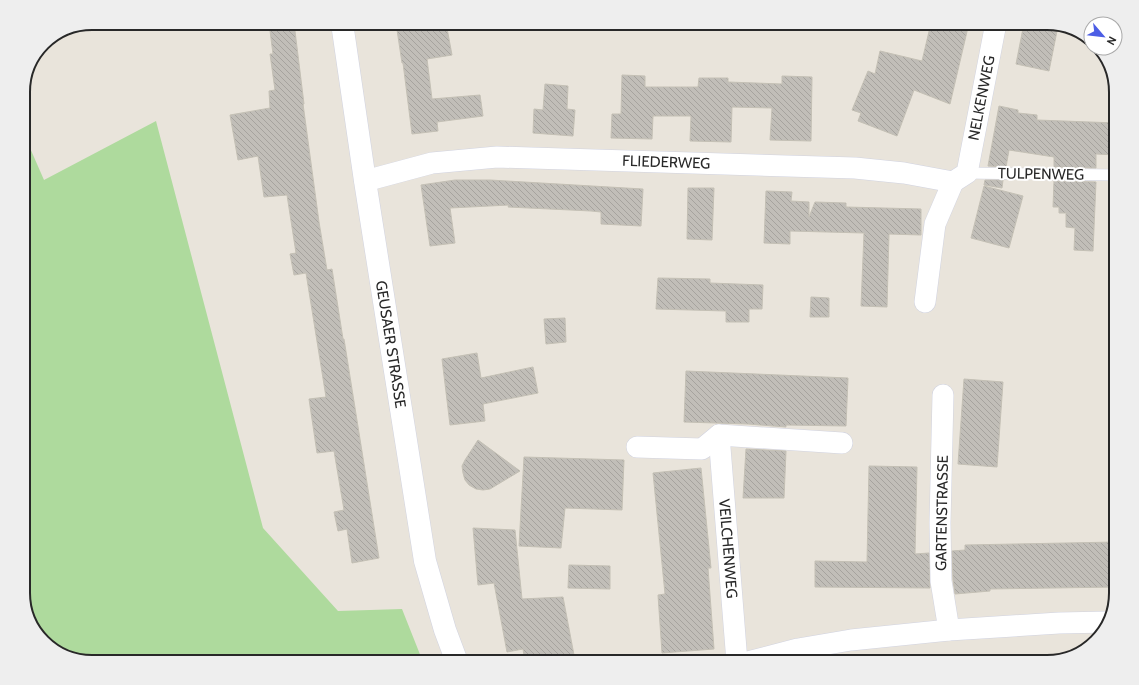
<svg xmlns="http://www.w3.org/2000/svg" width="1139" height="685" font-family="Cabin,sans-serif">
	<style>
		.park { fill: #aeda9d }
		.building { fill: url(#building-back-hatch); stroke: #c4c0b5 }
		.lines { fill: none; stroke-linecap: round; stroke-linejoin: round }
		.service-casing { stroke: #d1d3e0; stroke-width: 12 }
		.minor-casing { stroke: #d1d3e0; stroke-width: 22 }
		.tertiary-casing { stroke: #d1d3e0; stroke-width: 23 }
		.service { stroke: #fff; stroke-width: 11 }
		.minor { stroke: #fff; stroke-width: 21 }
		.tertiary { stroke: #fff; stroke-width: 22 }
		.labels { text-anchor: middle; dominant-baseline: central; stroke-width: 4; stroke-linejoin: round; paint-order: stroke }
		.street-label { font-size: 15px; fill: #282828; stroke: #fff }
		.rim { fill: none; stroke: #282828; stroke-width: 2 }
	</style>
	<defs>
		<pattern id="building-back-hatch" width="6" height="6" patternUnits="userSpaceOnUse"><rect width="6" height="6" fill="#c1beb8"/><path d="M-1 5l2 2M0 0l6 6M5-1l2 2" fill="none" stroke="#a6a39e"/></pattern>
	</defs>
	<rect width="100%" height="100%" fill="#e9e4db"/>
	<path class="park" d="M156 121 263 528 338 611 402 609 423 662H93L58 653 32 627 23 597V132L44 180Z"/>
	<path class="building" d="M269 23H294L304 104H303L319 222 327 270 332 269 343 339H344L379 558 352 563 347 529 338 531 334 512 344 510 334 451 317 453 309 399 326 397 306 273 294 275 290 254 296 253 287 195 264 197 258 156 238 160 230 115 270 108 269 91 275 90 270 54H273Z
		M396 23H446L452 55 427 59 432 99 480 95 483 116 437 122 438 131 412 134 403 63H402Z
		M931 23H969L950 104 914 90 897 136 858 121 861 113 852 110 868 71 875 74 880 51 922 61Z
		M1024 23H1046L1058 26 1049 71 1016 64Z
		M622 75 645 76V87H698L699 78H728V82L782 84V76L812 77 811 141 770 140 772 108 732 107 731 142 690 141 691 116H653L652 139 611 138 612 114H621Z
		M545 84 568 86 567 109 575 110 573 136 533 133 534 109 543 110Z
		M999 106 1018 110V113L1037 115V120L1116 123V155L1096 154V168L1054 167V157L1009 150 1006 167 988 166Z
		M455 180H490L643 189 641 226 601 224V212L591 211 508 207 509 205 450 208 455 243 430 246 421 185Z
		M985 180H1003L1002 188 984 185Z
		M1054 181 1096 182 1093 251 1074 250 1075 228 1066 227V213H1059V207H1053Z
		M984 186 1023 196 1009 248 971 238Z
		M688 188H714L712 240 687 239Z
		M766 191 792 192 791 201 809 202V217L815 202 846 203V207L921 209V235L889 234 887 307 861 306 864 233 790 231V244L764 243Z
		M658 278 710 279V283L763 285 762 309H749V322H726V311L656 309Z
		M811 297 829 298V317H810Z
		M565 318 566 342 546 344 544 319Z
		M477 353 481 378 533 367 538 393 483 404 485 421 450 425 442 359Z
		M686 371 848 378 846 426 786 425V427L748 424 684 422Z
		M964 379 1003 382 997 467 958 464Z
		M478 440 520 471 490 489 483 490 476 489 469 485 465 480 463 473 462 466 465 460Z
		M746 449 786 451 784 498H743Z
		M524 457 624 460 622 510 565 508 561 548 519 546Z
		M869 466 917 467 915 554 929 553 930 588 815 587V561L867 562Z
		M701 468 711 568H708L714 649 662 653 658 595 665 594 653 473Z
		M473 528 515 530 522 599 563 597 574 655 538 662H525L523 649 507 652 494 583 478 585Z
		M1116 542V587L990 589V591L955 594 953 580 952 551 965 550V545Z
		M569 565 610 566V589L568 588Z"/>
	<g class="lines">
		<g class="service-casing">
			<path id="service" d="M967 173 1116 175"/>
		</g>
		<g class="minor-casing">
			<g id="minor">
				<path id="s1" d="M365 181 432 163 497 157 855 168 904 173 953 182 967 173 996 23"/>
				<path d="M925 302 935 224 953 182"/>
				<path d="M943 395 940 523 941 581 949 630"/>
				<path id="s2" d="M719 435 737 662"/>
				<path d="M637 447 702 449 719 435 842 443"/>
				<path d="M748 662 798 649 851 640 949 630 1059 623 1108 622"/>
			</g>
		</g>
		<g class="tertiary-casing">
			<g id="tertiary">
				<path id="s3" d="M342 23 365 181 425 561 445 630 457 662"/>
			</g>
		</g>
		<use href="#service" class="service"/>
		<use href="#minor" class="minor"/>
		<use href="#tertiary" class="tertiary"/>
	</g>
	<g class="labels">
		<g class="street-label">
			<text stroke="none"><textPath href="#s1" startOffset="685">NELKENWEG</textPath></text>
			<text stroke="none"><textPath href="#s1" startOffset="304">FLIEDERWEG</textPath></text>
			<text transform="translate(1041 174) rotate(1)">TULPENWEG</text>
			<text stroke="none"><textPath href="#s3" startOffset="325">GEUSAER STRASSE</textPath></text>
			<text transform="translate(942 513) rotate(-89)">GARTENSTRASSE</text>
			<text stroke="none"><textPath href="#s2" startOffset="114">VEILCHENWEG</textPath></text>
		</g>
	</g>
	<path d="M0 0H1139V685H0ZM92 30H1047A62 62 0 0 1 1109 92V593A62 62 0 0 1 1047 655H92A62 62 0 0 1 30 593V92A62 62 0 0 1 92 30Z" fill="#eee" fill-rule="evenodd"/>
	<path class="rim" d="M92 30H1047A62 62 0 0 1 1109 92V593A62 62 0 0 1 1047 655H92A62 62 0 0 1 30 593V92A62 62 0 0 1 92 30Z"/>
	<g transform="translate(1103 36) rotate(118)"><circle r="19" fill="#ffffff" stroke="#a9a9a9"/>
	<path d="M0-3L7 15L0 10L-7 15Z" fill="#4c5ee5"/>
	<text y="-6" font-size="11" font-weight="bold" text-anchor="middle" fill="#282828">N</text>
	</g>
</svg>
